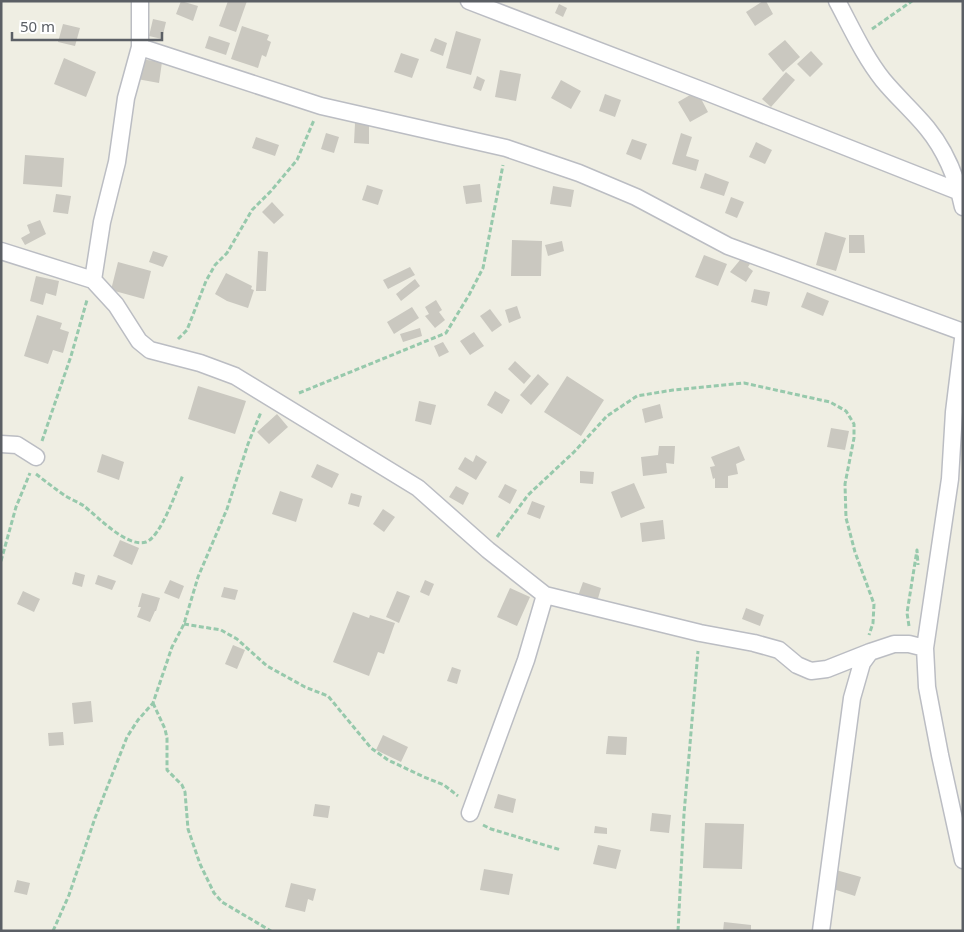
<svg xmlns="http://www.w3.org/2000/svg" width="964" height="932" font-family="'Noto Sans',sans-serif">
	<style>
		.building { fill: #cac8c0 }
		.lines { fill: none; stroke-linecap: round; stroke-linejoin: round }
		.minor-casing { stroke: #bbbdc3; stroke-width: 19 }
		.path { stroke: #97c9ac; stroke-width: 3; stroke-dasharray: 5 2.5; stroke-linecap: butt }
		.minor { stroke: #fff; stroke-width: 16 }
	</style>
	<rect width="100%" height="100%" fill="#efeee3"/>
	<path class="building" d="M181 1 198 6 193 21 176 14Z
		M228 1H247L236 32 219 26Z
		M763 1H766L773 14 755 26 746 12Z
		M559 4 567 8 563 17 555 13Z
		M153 19 166 22 162 39 149 36Z
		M63 24 80 28 75 46 58 42Z
		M242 26 269 35 267 40 271 42 266 57 262 55 258 68 231 59Z
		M456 31 481 39 471 75 446 68Z
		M209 36 230 43 226 55 205 48Z
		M435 38 447 43 443 56 430 51Z
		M785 40 800 57 783 72 768 54Z
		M811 51 823 64 810 77 797 64Z
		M401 53 419 59 412 78 394 72Z
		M64 58 96 72 86 97 54 84Z
		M140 59 162 62 159 83 137 79Z
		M500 70 521 74 516 101 495 97Z
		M786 72 795 80 771 107 762 99Z
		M477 76 485 80 481 91 473 88Z
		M561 80 581 91 571 109 551 98Z
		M697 91 708 112 690 122 678 102Z
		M605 94 621 100 615 117 599 111Z
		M355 123 369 124V144L354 143Z
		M326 133 339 137 334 153 321 149Z
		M681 133 692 137 686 156 699 160 696 171 672 164Z
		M256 137 279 145 275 156 252 148Z
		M632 139 647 144 641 160 626 154Z
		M756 142 772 150 765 164 749 157Z
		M25 155 64 158 62 187 23 184Z
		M705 173 729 182 724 196 700 188Z
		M480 184 482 202 466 204 463 186Z
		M367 185 383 190 378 205 362 200Z
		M553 186 574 190 571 207 550 204Z
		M56 194 71 196 68 214 53 212Z
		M731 197 744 202 737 218 725 213Z
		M272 202 284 215 274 224 262 212Z
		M40 220 46 234 25 245 21 238 30 233 27 225Z
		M825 232 846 238 836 271 816 265Z
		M849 235H864L865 253H849Z
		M512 240 542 241 541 276H511Z
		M562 241 564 251 548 256 545 245Z
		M153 251 168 256 163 267 149 262Z
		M258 251 268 252 266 291H256Z
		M745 254 753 259 748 267 753 271 746 282 730 272Z
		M704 255 727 264 718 286 695 277Z
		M118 262 151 271 144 299 111 290Z
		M410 267 415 275 388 289 383 280Z
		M226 273 252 286 251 289 254 290 248 308 227 301 215 294Z
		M36 276 59 281 56 296 46 293 43 305 30 301Z
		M415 279 420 286 401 301 396 294Z
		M754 289 770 292 767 306 751 302Z
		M807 292 829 301 823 316 801 307Z
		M436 300 442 310 439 312 445 320 435 328 425 316 429 314 425 307Z
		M517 306 521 318 509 323 505 310Z
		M412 307 419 318 394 334 387 322Z
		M490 309 502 325 492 332 480 316Z
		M37 315 62 323 60 329 69 332 63 353 53 350 48 364 24 356Z
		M420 328 422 336 403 342 400 334Z
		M474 332 484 346 470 355 460 341Z
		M443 342 449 352 439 357 434 346Z
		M515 361 531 376 524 384 508 369Z
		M538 374 549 384 531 405 520 395Z
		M567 376 604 400 581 436 544 412Z
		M198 386 246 401 235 434 188 419Z
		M495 391 510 400 502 414 487 405Z
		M419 401 436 405 431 425 415 421Z
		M660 404 663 418 645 423 642 409Z
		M277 414 288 427 269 444 257 432Z
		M831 428 849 431 845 450 827 447Z
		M659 446H675L674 464 666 463 667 473 643 476 641 457 658 455Z
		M739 446 745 460 736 464 738 474 728 476V488H715V478L713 479 710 467 715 466 711 457Z
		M102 454 124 462 119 480 97 472Z
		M476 455 487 462 476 480 458 469 465 457 473 462Z
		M317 464 339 474 332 488 311 477Z
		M580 471 594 472 593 484 580 483Z
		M634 483 645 508 621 518 611 492Z
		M505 484 517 490 510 504 498 497Z
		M456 486 469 493 463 505 449 497Z
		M280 491 303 499 296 522 272 514Z
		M351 493 362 496 359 507 348 504Z
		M532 501 545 506 540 519 527 514Z
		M383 509 395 517 384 532 373 524Z
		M663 520 665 539 642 542 640 523Z
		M120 540 139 548 132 565 113 556Z
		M75 572 85 575 82 587 72 584Z
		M98 575 116 581 112 590 95 584Z
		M170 580 184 586 179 599 164 593Z
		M425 580 434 584 429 596 420 592Z
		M583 582 601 588 597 602 578 596Z
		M224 587 238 590 235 600 221 597Z
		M510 588 530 597 517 626 497 617Z
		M23 591 40 599 34 612 17 604Z
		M397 591 410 596 399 623 386 617Z
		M142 593 160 598 156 611H155L150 622 137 617 141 607H138Z
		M746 608 764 615 760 626 742 619Z
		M353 612 369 618 370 615 395 623 384 654 378 652 369 676 333 662Z
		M233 645 245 650 237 669 225 664Z
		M452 667 461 670 457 684 447 681Z
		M91 701 93 722 74 724 72 703Z
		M63 732 64 745 49 746 48 733Z
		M383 735 408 747 401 762 376 750Z
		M608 736 627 737 626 755 606 754Z
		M498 794 516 799 513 813 494 808Z
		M315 804 330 806 328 818 313 816Z
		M652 813 671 815 669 833 650 831Z
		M705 823 744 824 742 869 703 868Z
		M595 826 607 828V834L594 833Z
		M598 845 621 850 616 869 593 864Z
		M484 869 513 874 509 895 480 890Z
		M836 870 861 877 855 896 830 888Z
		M17 880 30 883 27 895 14 892Z
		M291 883 316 889 313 901 308 899 305 912 285 907Z
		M724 922 751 925V931H723Z"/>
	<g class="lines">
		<g class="minor-casing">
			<path id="minor" d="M469 1 709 93 960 192
				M837 1C851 27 864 56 883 80 897 97 913 111 927 128 945 150 957 179 963 207
				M140 47 321 106 506 148 579 173 636 197 728 246 963 332
				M1 251 93 280 116 305 139 341 150 350 200 363 235 376 418 488 488 550 545 595 700 633 754 643 779 650 797 665 811 671 827 669 870 652 894 644H909L925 648
				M93 280 102 222 117 162 126 98 140 47V1
				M963 339 954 412 950 479 925 648 927 687 940 755 963 860
				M1 444 17 445 36 457
				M470 813 526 660 545 595
				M821 931 852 698 862 663 870 652"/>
		</g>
		<path class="path" d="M872 29 912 1
			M178 339 187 330 206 281 215 265 227 253 252 210 271 191 297 160 314 120
			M299 393 446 333 469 295 483 268 503 165
			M42 441 71 356 87 300
			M36 474C45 481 54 488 64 495 70 499 78 502 84 506 98 517 127 548 146 542 161 537 177 489 183 475
			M497 537 528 495 574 452 607 416 637 396 673 390 744 383 830 402 846 411 854 424V438L845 484 846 518 855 552 874 604 873 623 869 635
			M1 561 16 507 30 473
			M184 624 221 630 237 639 267 666 305 687 328 696 371 748 388 760 424 777 444 785 458 796
			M909 626 907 613 917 550 918 565
			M153 703 165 729 167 738V770L182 785 185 792 188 829 200 864 214 893 222 902 271 931
			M483 825 491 829 561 850
			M53 931 69 895 95 818 127 737 138 720 153 703 172 647 184 624 198 577 227 509 248 444 261 412
			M678 931 684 814 698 651"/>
		<use href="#minor" class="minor"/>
	</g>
	<rect width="964" height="932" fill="none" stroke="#5b5f65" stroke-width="5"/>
	<path d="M12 32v8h150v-8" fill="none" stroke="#5b5f65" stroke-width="2.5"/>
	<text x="20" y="32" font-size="15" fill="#5b5f65" stroke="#ffffff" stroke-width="4" paint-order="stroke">50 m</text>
</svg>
